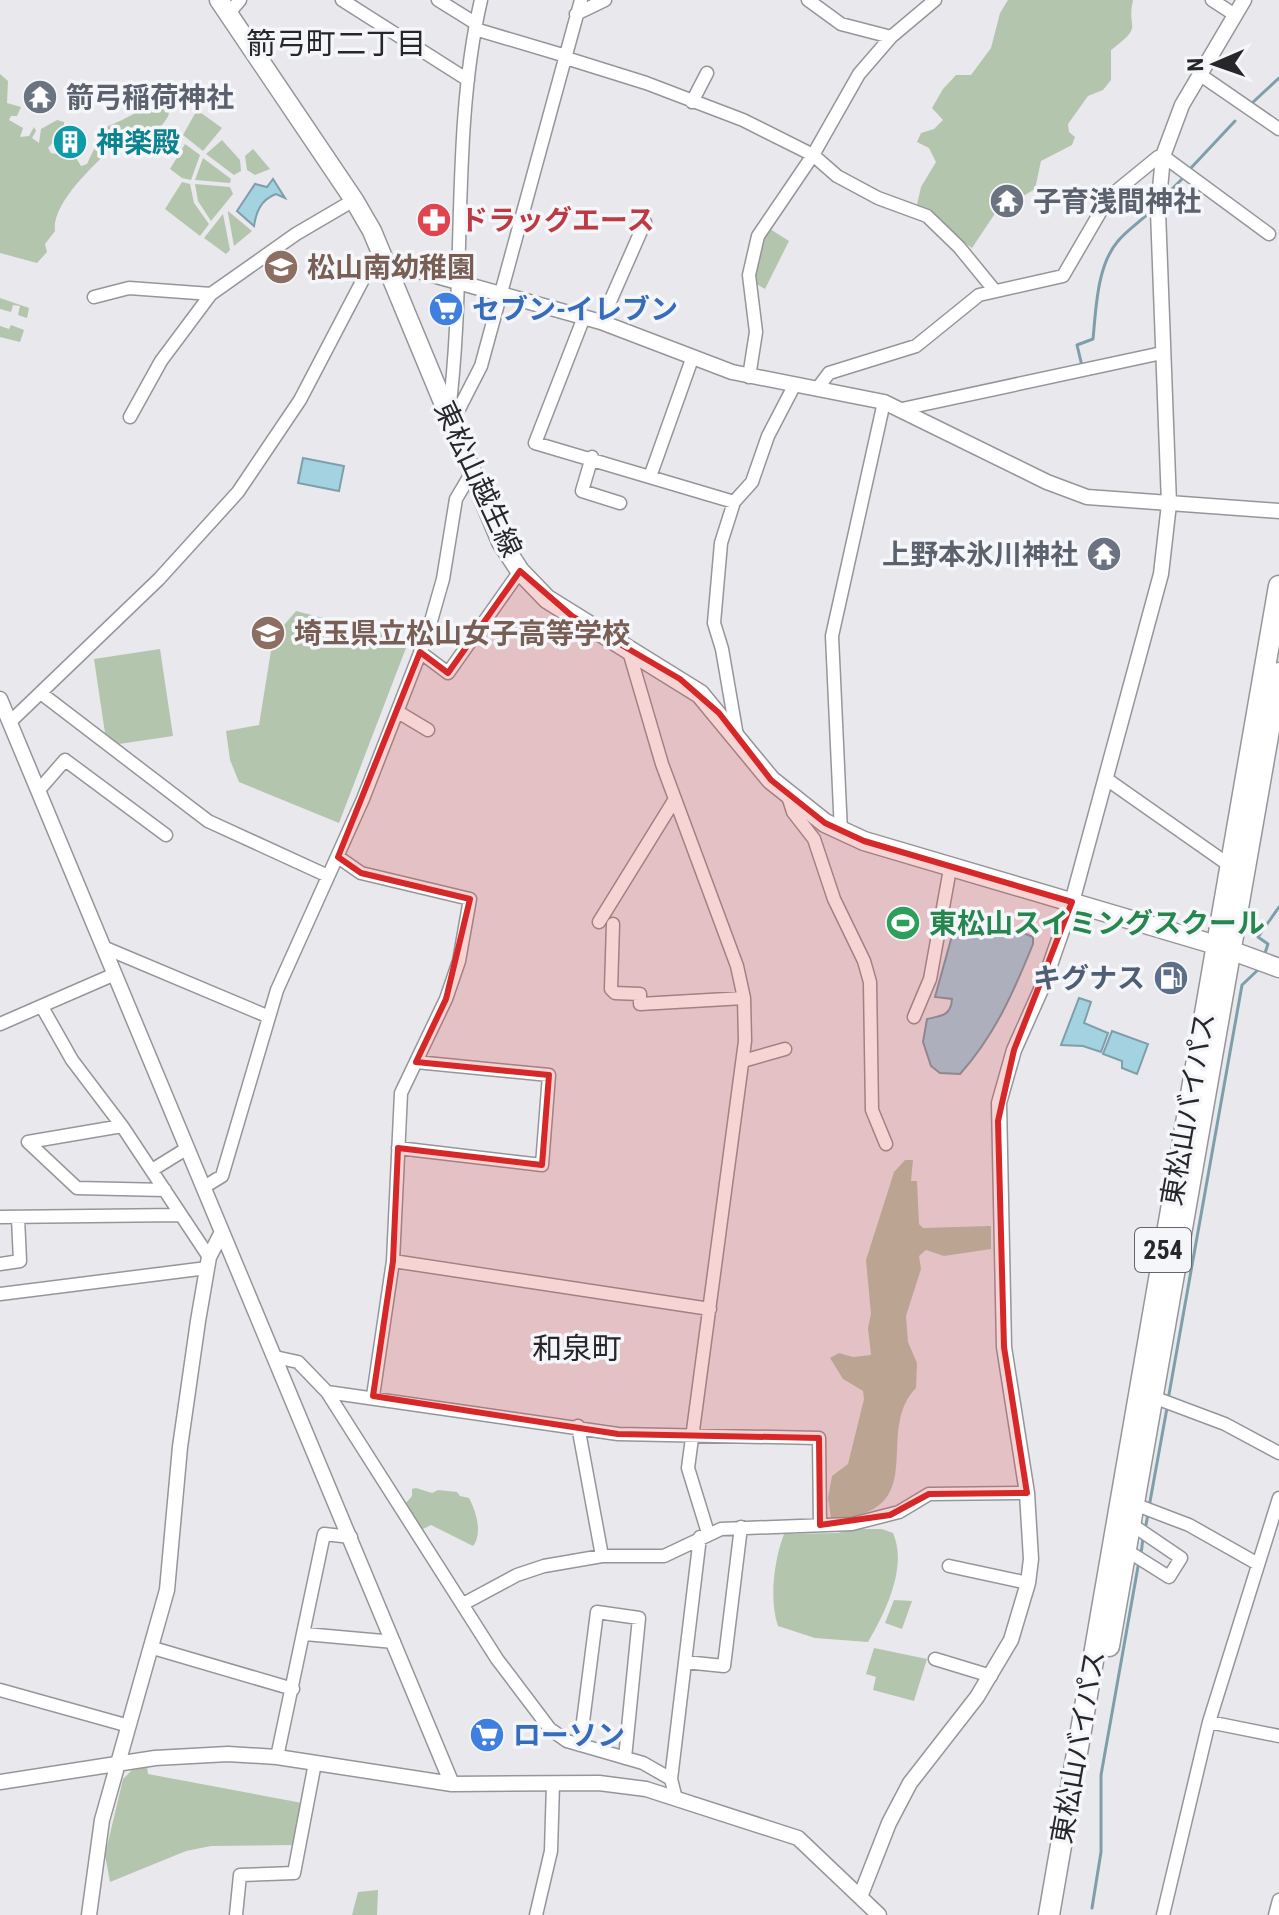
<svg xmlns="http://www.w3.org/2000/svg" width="1279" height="1915" font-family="'Roboto Condensed','Noto Sans JP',sans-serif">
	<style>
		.green { fill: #b4c5ad }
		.water { fill: #a3d3e1; stroke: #7e9faa; stroke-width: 2 }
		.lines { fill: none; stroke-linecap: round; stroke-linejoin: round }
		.stream { stroke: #7e9faa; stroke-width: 3 }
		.minor-casing { stroke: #95969a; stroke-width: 15 }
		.tertiary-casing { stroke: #95969a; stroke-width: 17 }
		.primary-casing { stroke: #95969a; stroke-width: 21 }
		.trunk-casing { stroke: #95969a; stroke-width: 23 }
		.minor { stroke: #fff; stroke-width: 12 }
		.tertiary { stroke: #fff; stroke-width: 14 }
		.primary { stroke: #fff; stroke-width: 18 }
		.trunk { stroke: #fff; stroke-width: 20 }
		.marked { fill: #d62828; fill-opacity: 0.2; stroke: #d62828; stroke-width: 6; stroke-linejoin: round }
		.labels { text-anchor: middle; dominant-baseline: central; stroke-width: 7; stroke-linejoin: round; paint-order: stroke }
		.shield { fill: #f5f6fa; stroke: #656568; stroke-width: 2 }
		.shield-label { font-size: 26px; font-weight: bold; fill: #272729 }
		.worship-label { font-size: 28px; font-weight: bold; fill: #5b616d; stroke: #f5f6fa; text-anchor: start }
		.culture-label { font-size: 28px; font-weight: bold; fill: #0d838f; stroke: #f5f6fa; text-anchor: start }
		.health-label { font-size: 28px; font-weight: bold; fill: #be3a42; stroke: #f5f6fa; text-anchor: start }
		.education-label { font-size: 28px; font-weight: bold; fill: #785e54; stroke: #f5f6fa; text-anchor: start }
		.shop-label { font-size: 28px; font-weight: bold; fill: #366cbe; stroke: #f5f6fa; text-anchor: start }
		.street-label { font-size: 28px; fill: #272729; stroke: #f5f6fa }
		.leisure-label { font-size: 28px; font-weight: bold; fill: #27864d; stroke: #f5f6fa; text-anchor: start }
		.service-label { font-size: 28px; font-weight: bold; fill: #4e5e75; stroke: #f5f6fa; text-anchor: end }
		.neighbourhood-label { font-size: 30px; fill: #272729; stroke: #f5f6fa }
	</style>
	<rect width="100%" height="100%" fill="#e8e8ed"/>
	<path class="green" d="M1008 0H1133C1126 31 1145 24 1111 50V80L1103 90 1088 96 1068 124 1069 132 1075 137 1072 145 1041 161 1035 189 1025 195 1006 197 972 248 916 209 921 187 936 162 929 148 917 142 921 133 934 129 943 120 932 108 943 89 956 75H971L991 48 1000 13Z
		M0 74 8 81 7 103 21 107 17 116H11L9 120 23 128 20 137 29 136 34 127 36 131 32 138 39 143 41 129 57 120 64 122V130L48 148 51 153 76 158 81 166 87 164 104 128C117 123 152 106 159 97L165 96 169 100C167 106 171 113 167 118 155 137 135 146 113 147 94 165 51 204 55 231L45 244 47 252 37 263 0 253Z
		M197 110 222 128 203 151 183 135Z
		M222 140 240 160 241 171 234 175 206 154Z
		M185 144 200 155 191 180 182 178 170 169Z
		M253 149 254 150 270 169 255 175 247 170 245 156Z
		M203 158 231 179 230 183 195 180Z
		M182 182 190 184 194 203 209 224 200 236 165 209Z
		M195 184 230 187 233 194 211 221 198 201Z
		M228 211 252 231 234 246 228 213Z
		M223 214 230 250 226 254 204 238Z
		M770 229 789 241 765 289 755 283C753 263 759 245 770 229Z
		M0 298 29 308 27 318 18 315 20 306 13 305 11 312 0 309Z
		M11 325 24 330 20 342 0 337V326L9 329Z
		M296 611 409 640 339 823 239 782 230 760 226 731 259 725 273 638Z
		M160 649 173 736 119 744 105 733 94 659Z
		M905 1160H913L911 1181H917L919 1224 923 1228 991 1226V1249L944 1256 926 1250 919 1256 921 1269 906 1316 908 1342 917 1363 916 1388C872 1433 935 1514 831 1519L828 1498 832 1476 848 1464 864 1399 863 1391 843 1379 830 1358 839 1353 853 1357 871 1355 868 1328 871 1314 866 1260 894 1172Z
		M416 1488 432 1493 438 1490 457 1492 460 1496 469 1498C476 1511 483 1533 473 1546L431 1525 423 1529 416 1524 406 1503 412 1496V1489Z
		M851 1529H882L893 1533C908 1567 885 1613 868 1642L815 1638 778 1626C769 1600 774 1560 784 1534L838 1533Z
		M894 1600 912 1601 902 1629 885 1623Z
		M874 1648 927 1659 914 1701 873 1690 876 1677 866 1674Z
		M147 1767 148 1774 302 1803 293 1845 211 1846 186 1851 110 1882 105 1855 123 1779 133 1769Z
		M378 1890 377 1915H352L358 1892Z"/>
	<path class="water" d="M273 179 285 198 276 194C260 200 256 213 254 226L237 211 255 184 267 187Z
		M303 458 344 466 339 491 298 483Z
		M960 907 1033 937V944C1014 991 995 1035 960 1074L940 1073 931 1066 923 1042 927 1019C941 1016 951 1016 952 999L935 997Z
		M1079 998 1091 1002 1084 1023 1108 1033 1101 1052 1083 1046 1061 1045Z
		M1112 1031 1148 1044 1137 1074 1122 1068V1061L1103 1054Z"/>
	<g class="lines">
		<path class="stream" d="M1251 104 1279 78
			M1190 169 1235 121
			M1167 194 1182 179
			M1082 366 1077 345 1093 339C1096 309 1097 265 1118 241 1127 230 1141 221 1151 211
			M1264 956 1268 944 1258 937 1279 907
			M1168 1400 1242 985 1261 967
			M1149 1507 1167 1408
			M1145 1530 1148 1514
			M1141 1554 1143 1538
			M1092 1908 1101 1852V1775L1139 1561"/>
		<g class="minor-casing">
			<path id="minor" d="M342 0 468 80
				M438 0 475 23
				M808 0 841 24 891 37
				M1212 0 1235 15
				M228 14 240 0
				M576 14 605 0
				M475 29 566 56
				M566 58 646 83 743 120 813 155 837 176 878 198 927 216 959 247 995 291
				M1199 74 1279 129
				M692 102 707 73
				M94 297 129 288 211 294 296 234 354 200
				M584 317 535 443 734 502
				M601 322 645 222
				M749 377 756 332 749 275 758 236 813 155 859 74 891 37 935 0
				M817 389 829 373 916 346 979 295 1063 276 1109 197 1158 157 1163 156 1269 234
				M902 409 1162 353
				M449 411C466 278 451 129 481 0
				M130 417 161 361 211 294
				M448 418 460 407 481 366 581 0
				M592 457 582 491 620 503
				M651 474 692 359
				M628 648 662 764 737 966 744 998 745 1041 688 1468 708 1533
				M420 652 448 673 520 571
				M42 694 208 821 328 876
				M398 712 428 730
				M10 722 159 579 238 492 300 400 368 270 386 262
				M737 736 722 649 714 623 721 543 734 502 752 482 768 436 794 386
				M1105 778 1229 865
				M38 791 65 760 166 835
				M788 796 793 812 814 839 834 899 864 961 870 982 872 1110 886 1144
				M841 832 832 636 884 402
				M338 857 361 873 470 899 459 961 446 999 401 1093 393 1261 373 1396
				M599 922 675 799
				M613 924 611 989 615 993 640 994V1004L744 998
				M103 947 267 1016
				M42 1007 72 1060 122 1126 209 1257
				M914 1017 930 979 950 869
				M0 1024 115 974
				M743 1061 785 1049
				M122 1126 28 1142 77 1188 165 1190
				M398 1148 542 1165 549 1075 416 1062
				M152 1170 186 1149
				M204 1187 222 1176 277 990 363 799 427 635 443 579 456 499 472 472
				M0 1217 181 1215
				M393 1261 710 1309
				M0 1264 20 1261 18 1218
				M0 1294 207 1268
				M275 1357 298 1362 327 1392 497 1659 550 1729 567 1741 643 1763 671 1779 675 1795
				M327 1392 618 1434 819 1438 820 1525
				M1153 1397 1225 1424 1279 1453
				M578 1426 602 1556
				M1134 1504 1189 1525 1258 1564
				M1126 1550 1169 1577 1181 1558 1131 1524
				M949 1566 1028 1583
				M463 1604 517 1575 544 1566 602 1556H664L721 1529 852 1524 899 1512 929 1494 1027 1493
				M305 1634 394 1642
				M153 1648 293 1689
				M935 1659 991 1676
				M685 1662 724 1666 741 1527
				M0 1690 129 1726
				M1209 1722 1279 1736
				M580 1745 597 1612 639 1618 625 1758
				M277 1757 324 1534 351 1537
				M671 1779 700 1537
				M236 1915 240 1875 294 1873 315 1763
				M536 1915 551 1851 553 1784
				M1163 1915 1209 1722 1279 1498
				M1275 1915 1279 1900"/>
		</g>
		<g class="tertiary-casing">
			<path id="tertiary" d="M386 262 601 322 732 372 884 402 1047 482 1087 497 1279 511
				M0 699 452 1784
				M0 1782 155 1758 228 1754 277 1757 452 1784 599 1783 646 1789 798 1838 879 1915
				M860 1897 889 1823 910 1783 977 1697 1011 1640 1028 1583 1031 1559 1027 1493 1004 1347 999 1103 1014 1050 1043 985 1072 902 1161 574 1169 504 1158 211 1163 156 1182 105 1244 0
				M89 1915 102 1820 167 1590 180 1447 198 1321 209 1257 222 1232"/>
		</g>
		<g class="primary-casing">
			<path id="primary" d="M219 0 354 200 372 231 501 542 520 571 547 599 700 694 771 780 825 823 864 841 1216 945 1279 968"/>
		</g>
		<g class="trunk-casing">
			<path id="trunk" d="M1109 1646 1279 673
				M1049 1915 1279 586"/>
		</g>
		<use href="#minor" class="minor"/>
		<use href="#tertiary" class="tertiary"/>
		<use href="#primary" class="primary"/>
		<use href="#trunk" class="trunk"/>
	</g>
	<path class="marked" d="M520 571 572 616 680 679 719 713 771 780 825 823 864 841 1072 902 1014 1050 998 1121 1004 1347 1027 1493 929 1494 890 1515 820 1525 819 1438 618 1434 373 1396 393 1261 398 1148 542 1165 549 1075 416 1062 446 999 470 899 361 873 338 857 420 652 448 673Z"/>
	<defs>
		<g id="temple-disc" transform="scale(1.8)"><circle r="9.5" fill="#6b7280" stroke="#f5f6fa"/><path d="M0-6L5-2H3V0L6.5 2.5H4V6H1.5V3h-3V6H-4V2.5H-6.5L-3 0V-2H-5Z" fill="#fff"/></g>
		<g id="building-disc" transform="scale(1.8)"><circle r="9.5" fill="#0f9aa8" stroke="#f5f6fa"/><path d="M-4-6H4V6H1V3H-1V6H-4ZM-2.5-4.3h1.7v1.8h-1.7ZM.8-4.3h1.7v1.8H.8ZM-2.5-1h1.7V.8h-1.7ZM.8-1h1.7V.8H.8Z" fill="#fff"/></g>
		<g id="pharmacy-disc" transform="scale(1.8)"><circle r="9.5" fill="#e0444e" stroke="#f5f6fa"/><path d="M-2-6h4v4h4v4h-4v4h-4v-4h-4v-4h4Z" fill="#fff"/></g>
		<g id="school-disc" transform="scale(1.8)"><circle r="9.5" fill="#8d6e63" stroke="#f5f6fa"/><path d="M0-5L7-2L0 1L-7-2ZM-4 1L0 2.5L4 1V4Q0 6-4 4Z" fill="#fff"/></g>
		<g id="supermarket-disc" transform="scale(1.8)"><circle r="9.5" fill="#3f7fe0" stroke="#f5f6fa"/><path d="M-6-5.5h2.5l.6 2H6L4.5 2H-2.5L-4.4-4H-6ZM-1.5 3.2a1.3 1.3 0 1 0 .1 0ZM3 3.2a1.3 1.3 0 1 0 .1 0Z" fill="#fff"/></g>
		<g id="stadium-disc" transform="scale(1.8)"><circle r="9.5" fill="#2e9e5b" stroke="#f5f6fa"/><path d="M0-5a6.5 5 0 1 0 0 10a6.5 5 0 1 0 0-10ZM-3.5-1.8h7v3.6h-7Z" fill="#fff"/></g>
		<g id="fuel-disc" transform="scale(1.8)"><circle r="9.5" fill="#5c6f8a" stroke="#f5f6fa"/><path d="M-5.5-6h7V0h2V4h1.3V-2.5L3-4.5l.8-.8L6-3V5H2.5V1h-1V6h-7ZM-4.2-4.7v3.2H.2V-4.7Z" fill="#fff"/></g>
	</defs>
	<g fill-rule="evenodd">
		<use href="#temple-disc" x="40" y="97"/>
		<use href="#building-disc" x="70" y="142"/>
		<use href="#temple-disc" x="1007" y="201"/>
		<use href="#pharmacy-disc" x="434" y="220"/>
		<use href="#school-disc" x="281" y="267"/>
		<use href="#supermarket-disc" x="446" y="309"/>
		<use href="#temple-disc" x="1104" y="554"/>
		<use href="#school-disc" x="268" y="633"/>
		<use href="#stadium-disc" x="903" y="923"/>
		<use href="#fuel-disc" x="1171" y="978"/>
		<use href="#supermarket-disc" x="487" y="1735"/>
	</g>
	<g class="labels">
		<rect class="shield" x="1135" y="1228" width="56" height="44" rx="6"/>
		<g class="shield-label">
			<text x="1163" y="1250">254</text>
		</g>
		<g class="worship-label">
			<text x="66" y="97">箭弓稲荷神社</text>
			<text x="1033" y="201">子育浅間神社</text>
			<text x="1078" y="554" text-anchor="end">上野本氷川神社</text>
		</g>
		<g class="culture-label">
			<text x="96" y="142">神楽殿</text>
		</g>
		<g class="health-label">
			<text x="460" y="220">ドラッグエース</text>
		</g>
		<g class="education-label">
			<text x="307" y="267">松山南幼稚園</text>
			<text x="294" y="633">埼玉県立松山女子高等学校</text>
		</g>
		<g class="shop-label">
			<text x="472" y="309">セブン-イレブン</text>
			<text x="513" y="1735">ローソン</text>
		</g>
		<g class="street-label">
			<text transform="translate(478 479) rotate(65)">東松山越生線</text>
			<text transform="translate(1188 1109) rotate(-80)">東松山バイパス</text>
			<text transform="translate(1078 1747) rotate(-80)">東松山バイパス</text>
		</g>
		<g class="leisure-label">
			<text x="929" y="923">東松山スイミングスクール</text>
		</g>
		<g class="service-label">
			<text x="1145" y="978">キグナス</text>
		</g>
		<g class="neighbourhood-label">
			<text x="336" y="43">箭弓町二丁目</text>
			<text x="577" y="1348">和泉町</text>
		</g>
	</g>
	<g transform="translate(1215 64) rotate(268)" stroke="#f5f6fa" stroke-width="6" paint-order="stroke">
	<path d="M0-6L14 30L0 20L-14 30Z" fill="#272729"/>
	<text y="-12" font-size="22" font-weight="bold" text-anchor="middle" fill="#272729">N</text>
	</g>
</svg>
